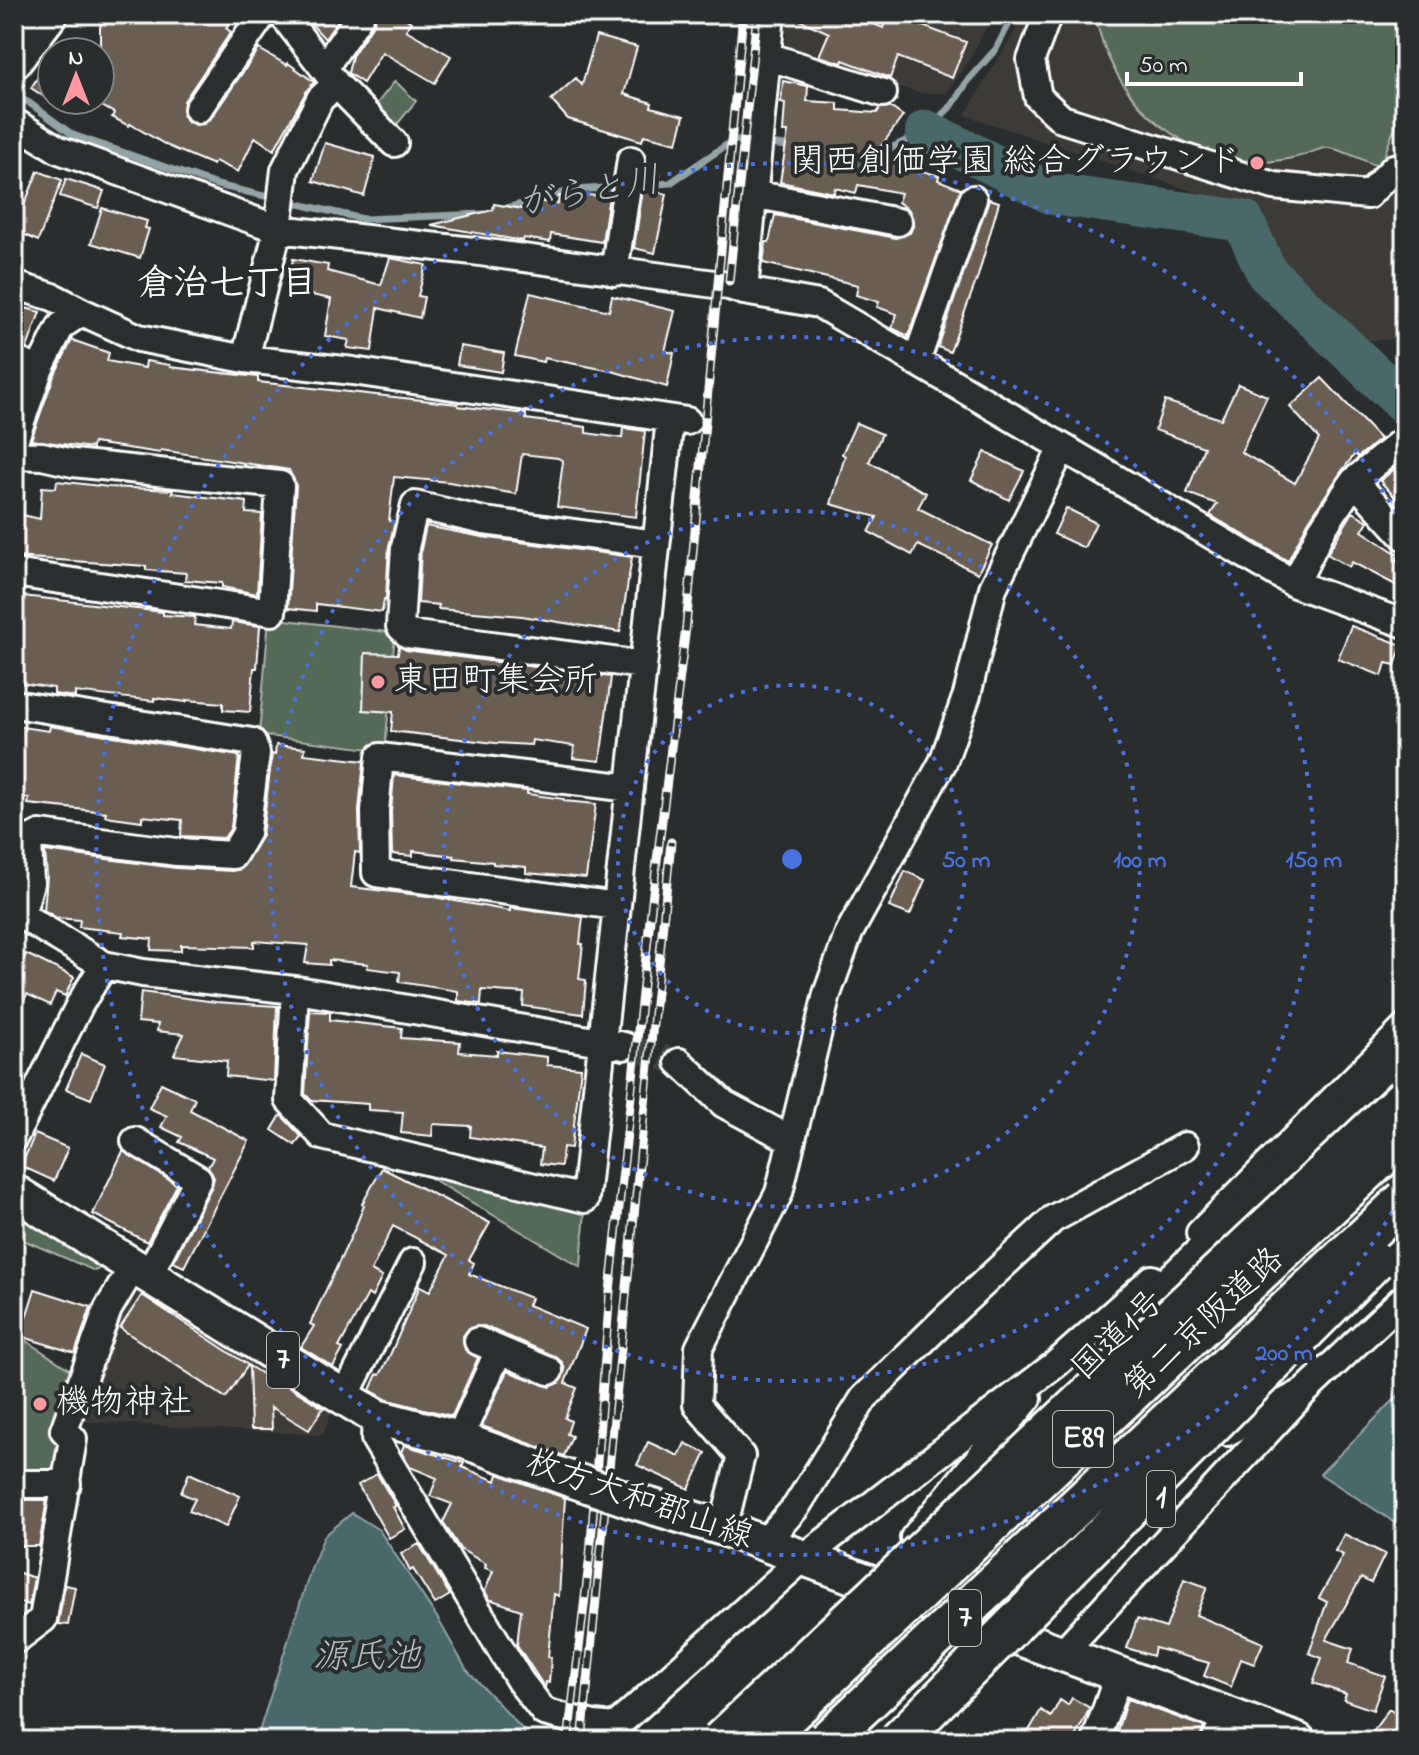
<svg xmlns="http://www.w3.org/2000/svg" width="1419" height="1755" font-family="'Indie Flower','Klee One',sans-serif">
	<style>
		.built { fill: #3d3b38 }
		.green { fill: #556a56; stroke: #aab4aa; stroke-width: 2 }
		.water { fill: #49676b; stroke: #92a4a6; stroke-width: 2 }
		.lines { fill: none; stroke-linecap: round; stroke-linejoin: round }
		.stream { stroke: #92a4a6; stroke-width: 7 }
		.river { stroke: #49676b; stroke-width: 42 }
		.building { fill: #6a5d51; stroke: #fff; stroke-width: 2 }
		.minor-tunnel { stroke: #3f4243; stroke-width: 26; stroke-dasharray: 26 13; stroke-linecap: butt }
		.minor-casing { stroke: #fff; stroke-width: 32 }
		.major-casing { stroke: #fff; stroke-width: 40 }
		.highway-casing { stroke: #fff; stroke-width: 44 }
		.minor { stroke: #2a2d2e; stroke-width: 26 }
		.major { stroke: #2a2d2e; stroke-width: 34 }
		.highway { stroke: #2a2d2e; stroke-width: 38 }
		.rail-casing { stroke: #fff; stroke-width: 9 }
		.rail { stroke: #2a2d2e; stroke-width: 6; stroke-dasharray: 18; stroke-linecap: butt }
		.major-bridge-casing { stroke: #fff; stroke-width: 40; stroke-linecap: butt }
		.highway-bridge-casing { stroke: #fff; stroke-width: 44; stroke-linecap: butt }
		.major-bridge { stroke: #2a2d2e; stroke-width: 34 }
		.highway-bridge { stroke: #2a2d2e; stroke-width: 38 }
		.ring { fill: none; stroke: #4a71e0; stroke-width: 4; stroke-dasharray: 4 8 }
		.poi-dot { fill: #ff9aa2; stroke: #2a2d2e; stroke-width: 3 }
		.labels { text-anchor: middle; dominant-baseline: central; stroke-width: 8; stroke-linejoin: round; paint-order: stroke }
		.shield { fill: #2a2d2e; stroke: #bfc0c0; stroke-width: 2 }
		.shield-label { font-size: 32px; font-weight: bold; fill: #fff }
		.poi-label { font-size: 34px; fill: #fff; stroke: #2a2d2e; text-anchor: start }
		.street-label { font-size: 34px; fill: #fff; stroke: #2a2d2e }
		.water-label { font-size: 36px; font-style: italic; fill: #adbbbc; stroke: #2a2d2e }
		.neighbourhood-label { font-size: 36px; font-weight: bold; fill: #fff; stroke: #2a2d2e }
		.centre { fill: #4a71e0; stroke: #2a2d2e; stroke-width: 4 }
		.ring-label { font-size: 24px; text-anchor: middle; font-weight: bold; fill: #4a71e0; stroke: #2a2d2e; stroke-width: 8; stroke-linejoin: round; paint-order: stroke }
	</style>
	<rect width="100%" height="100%" fill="#2a2d2e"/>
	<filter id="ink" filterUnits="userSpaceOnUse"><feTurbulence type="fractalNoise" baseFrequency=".0125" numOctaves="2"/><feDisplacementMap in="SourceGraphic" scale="16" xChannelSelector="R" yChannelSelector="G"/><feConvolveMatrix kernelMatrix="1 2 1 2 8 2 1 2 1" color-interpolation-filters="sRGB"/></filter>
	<g filter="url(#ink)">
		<path class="built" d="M788 14H993L970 59 946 93H921L786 51Z
			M1025 14H1405V338L1368 341 1275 265 1252 211 965 115Z
			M143 1285 335 1403 323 1435 77 1421 112 1328Z"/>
		<path class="green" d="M1095 14H1405V100L1380 167C1366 162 1342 149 1328 148 1321 147 1311 153 1304 155 1287 160 1267 163 1249 161 1168 153 1110 91 1095 14Z
			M395 81 416 101 395 127 375 106Z
			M269 618 395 633 385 751 259 735Z
			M429 1177 585 1209 581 1267Z
			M14 1210 108 1264 95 1271 14 1236Z
			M14 1333 75 1373 65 1446 58 1475H14Z"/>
		<path class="water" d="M1405 1389V1529L1320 1474Z
			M352 1513 379 1530 438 1619 466 1669 524 1731V1741H256L311 1569 324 1536Z"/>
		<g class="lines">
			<path class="stream" d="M14 97 28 102 73 135 217 185 363 219 484 214
				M871 152H883L926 131 953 104 969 79 996 49 1014 14
				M633 186 670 183 734 140 795 147
				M503 209 574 190 620 187"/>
			<path class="river" d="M926 131 1053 194 1243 221 1267 273 1405 404"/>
		</g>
		<path class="building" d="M103 14H235L226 28 231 32 184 101 183 115 188 122 196 125 204 124 211 118 259 49 287 65 288 63 314 82 306 92 274 150 255 137 238 172 215 161 213 165 168 146 130 124 129 126 112 117 114 113 100 105V28Z
			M302 14H342L325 39Z
			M377 14H399L411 22 406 30 451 56 435 83 382 52 363 83 348 73 352 56 374 23Z
			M787 14H850L883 28 888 14H890L966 42 952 78 898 57 890 78 843 60 842 63 819 56 829 33Z
			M596 36 637 47 624 94 652 103 651 107 684 116 677 143 644 135 642 141 568 119 551 100 576 78 582 85Z
			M52 54V102L31 88Z
			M783 81 808 86 807 101 838 103V110L877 113 880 108 890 107 903 116 874 156 939 176 938 180 961 189 908 336 892 328 897 314 877 307 879 302 856 295 858 285 763 263 766 242H769L775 215 896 238 910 233 914 224 909 210 898 202 901 193 858 185 856 193 835 188 834 193 780 182 788 132H783L785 103 781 102Z
			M325 143 375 157 364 196 313 181Z
			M38 171 62 180 38 241 14 230Z
			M66 179 104 191 98 208 60 196Z
			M643 189 667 194 655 253 634 248Z
			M597 193 609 196 602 242 551 234 550 242 524 238 523 241 431 225 493 210 494 204 534 211 535 201 558 204 559 196 577 199 578 194 597 196Z
			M989 199 999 202 978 276 950 352 938 347Z
			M102 208 147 221 145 228 149 229 140 258 91 243Z
			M390 258 426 265 418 296 424 297 420 318 378 308 372 351 347 348 349 340 325 336 331 299 287 290 293 259 328 265 327 271 381 285Z
			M530 293 609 311 612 296 675 311 665 351 674 353 667 387 612 371 544 358 543 362 515 356Z
			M14 305 40 312 27 348 14 344Z
			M72 340 109 353 107 361 145 368 146 361 170 365V367L258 377V382L458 404V406L526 414V419L586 427V433L622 438 623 428 645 431 636 517 557 507 563 461 558 458 522 454 516 494 449 482 394 477 389 521 395 522 389 546 386 599H384L382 612 316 604V611L288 608 296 486 289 470 161 450 160 453 93 443 92 448 31 440 54 376Z
			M460 346 504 353 501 372 457 365Z
			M1322 378 1380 439 1358 457 1355 454 1341 472 1308 522 1288 561 1210 515 1217 504 1187 493 1204 447 1155 430 1165 401 1221 419 1238 384 1267 396 1241 452 1295 483 1319 439 1290 407Z
			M856 423 882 434 869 462 926 493 918 508 992 545 978 573 918 545 912 555 869 532 877 517 831 504 845 456 842 454Z
			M985 452 1024 471 1009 500 971 480Z
			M1404 461 1405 462V508L1380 481Z
			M57 481 109 487 173 490 172 493 247 502 246 513 262 514 257 594 222 587V583L185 580 186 573 146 570V566L14 557V513L40 519 42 487 56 488Z
			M1066 508 1096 523 1084 548 1054 534Z
			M1353 512 1368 521 1362 531 1399 555 1396 561 1405 567V590L1352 562 1349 567 1327 554Z
			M426 526 482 537 632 557 620 632 522 616 438 609 439 605 418 603 421 549Z
			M14 595 163 612V615L195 617 194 625 231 629 232 622 260 626 257 668H254L250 712 223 710V703L187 700 186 702 154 698V701L75 692V697L54 694V688L14 682Z
			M1351 626 1402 645 1395 665 1386 663 1382 676 1338 659Z
			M399 646 406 650 611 677 600 761 573 758 574 746 532 740 531 745 495 743 391 731 393 712 363 710 365 653 398 654Z
			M14 726 49 731 50 726 239 756 231 828 224 838 181 836 182 820 142 816V821L105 816 106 812 28 804 29 798 14 797Z
			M276 745 305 748 304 754 364 761 359 810 360 853 355 852 351 887 428 896 510 911V908L583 917 580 944H583L579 979 586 980 583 1014 523 1006 524 993 482 990 481 1004 458 1001V991L399 982 400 972 367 968 368 964 329 960V965L305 963 308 945 254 941V947L181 945V951L151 950 152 939 122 936 123 932 79 927 80 920 57 918 44 910 47 876 45 851 176 868 232 871 241 869 262 836 272 754 275 755Z
			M394 775 527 791V794L564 799V801L596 804 586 878 526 873V867L493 864V862L454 858V856L413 851V856L392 854 391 812Z
			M905 871 925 880 910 915 889 907Z
			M26 954 74 977 65 996 56 992 50 1005 27 994 14 1020V979Z
			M141 992 216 1002 277 1006 274 1081 226 1076 227 1061 174 1055 184 1034 157 1031 158 1024 138 1022Z
			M310 1011 330 1012V1020L402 1028 401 1038 460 1042 459 1052 497 1055V1051L547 1057V1065L581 1068 571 1148 563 1147 561 1166 540 1164 542 1148 470 1137 471 1126 433 1124 432 1136 401 1133 403 1112 368 1110V1104L311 1100 305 1094Z
			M81 1054 105 1064 91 1099 66 1089Z
			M161 1083 195 1099 190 1110 249 1141 184 1267 173 1262 212 1186 214 1178 208 1167 213 1158 179 1142 182 1137 161 1127 167 1116 149 1108Z
			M281 1115 301 1136 295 1145 272 1130Z
			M35 1134 68 1148 54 1181 21 1166Z
			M123 1151 177 1185 147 1242 93 1214Z
			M382 1168 490 1223 469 1260 474 1263 469 1274 531 1298 528 1305 586 1329 565 1383 577 1388 565 1418 571 1421 567 1434 572 1436 564 1456 482 1426 507 1371 550 1387 559 1383 565 1370 562 1362 555 1356 484 1326 469 1328 463 1336 465 1350 478 1358 452 1416 388 1400 370 1390 377 1374 380 1375 390 1355 420 1286 430 1291 449 1255 393 1226 371 1271 382 1277 372 1297 368 1294 339 1347 343 1349 333 1367 301 1347 314 1326 310 1324 355 1228 364 1205 362 1204Z
			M35 1289 91 1307 75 1353 20 1336Z
			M142 1295 248 1365 226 1398 120 1328Z
			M249 1366 262 1374 264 1371 323 1408 309 1430 271 1407 272 1429H251Z
			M648 1442 679 1456 685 1443 706 1453 689 1489 637 1465Z
			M404 1445 464 1463 462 1467 496 1481 498 1474 565 1498 559 1596 554 1594 548 1657H551L549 1683 546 1682 545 1688 517 1645 521 1610 489 1599 485 1591 493 1571 485 1568 486 1564 460 1549 443 1522 452 1504 430 1496 437 1478 410 1467 401 1452Z
			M189 1473 240 1496 226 1527 189 1511 195 1499 181 1493Z
			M377 1474 396 1506 393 1507 405 1529 389 1538 358 1485Z
			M22 1500H47L39 1546H21Z
			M1344 1534 1385 1554 1371 1583 1361 1578 1326 1640 1353 1649 1348 1663 1385 1676 1373 1710 1344 1700 1346 1694 1313 1683 1322 1658 1309 1653 1327 1602 1319 1598 1343 1555 1335 1551Z
			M419 1544 450 1595 435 1604 413 1569 410 1571 401 1554Z
			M14 1571 34 1578 29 1605 14 1600Z
			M1184 1579 1207 1587 1196 1615 1263 1643 1254 1664 1241 1659 1231 1687 1204 1676 1209 1663 1155 1648 1153 1656 1127 1648 1137 1619 1166 1628Z
			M65 1585 75 1587 68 1625 58 1624Z
			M1072 1698 1090 1708 1073 1741H1023L1041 1710 1051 1717 1060 1700 1068 1705Z
			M1127 1699 1204 1727 1199 1741H1114Z
			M1389 1709 1405 1720V1741H1366Z"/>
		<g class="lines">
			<path class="minor-tunnel" d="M624 1046 679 1062"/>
			<g class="minor-casing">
				<path id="minor" d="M282 14 336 84 394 143
					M1048 14 1031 60 1038 97 1062 119 1274 186 1368 195 1394 168
					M767 56 883 93
					M324 68 361 14
					M198 109 263 14
					M14 122 59 150 278 229 473 251 729 286 744 291 819 304 1295 584 1405 624
					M753 194 898 222
					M614 272 631 160
					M14 285 53 297 82 312
					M744 291 771 14
					M245 359 353 371 687 421
					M14 360 39 370
					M916 362 973 199
					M14 441 39 370 61 326 82 312 139 338 245 359 278 229 285 170 320 99 336 84
					M14 455 42 456 73 463 280 485 272 612 14 573
					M1354 481 1405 537
					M1295 584 1321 531 1354 481 1405 439
					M643 665 408 634 400 626 405 547 415 505 484 521 656 544
					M14 704 252 742 256 753 246 833 233 855 177 852 40 834 28 840 30 883 21 915
					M617 906 376 873 375 811 380 757 630 788
					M14 911 104 965 80 1004 14 1137
					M104 965 143 973 303 991 624 1046
					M295 990 289 1100 322 1136 585 1199 670 419
					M679 1062 724 1104 791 1140
					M135 1141 198 1179 148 1276
					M1200 1233 1405 1028
					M478 1341 549 1371
					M344 1398 413 1262
					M376 1417 375 1439 520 1681 544 1712 594 1725 615 1727 802 1559 1056 1364 1152 1279
					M1227 1432 1304 1392 1405 1297
					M459 1439 499 1350
					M14 1484H67
					M723 1528 741 1456 697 1405 699 1348 779 1193 827 994 849 933 943 762 967 695 993 588 1062 448
					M914 1538 1028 1398
					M763 1544 796 1507 864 1398 946 1318 1053 1219 1185 1146
					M15 1640 43 1619 73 1439 64 1430 108 1309 133 1267
					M1062 1653 1304 1392
					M1095 1741 1119 1674
					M1215 1741 1227 1714"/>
			</g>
			<g class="major-casing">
				<path id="major" d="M14 61 50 14
					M14 1192 376 1417 459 1439 573 1480
					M630 1500 723 1528 1298 1741"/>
			</g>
			<g class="highway-casing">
				<path id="highway" d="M1117 1337 1405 1063"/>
			</g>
			<use href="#minor" class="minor"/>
			<use href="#major" class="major"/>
			<use href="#highway" class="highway"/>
			<g class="rail-casing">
				<path id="rail" d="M729 281 757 14
					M568 1741 590 1555 610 1291 652 901 686 627 743 14
					M582 1741 671 842"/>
			</g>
			<use href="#rail" class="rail"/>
			<g class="major-bridge-casing">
				<path id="major-bridge" d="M573 1480 630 1500"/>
			</g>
			<g class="highway-bridge-casing">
				<path id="highway-bridge" d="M720 1741 1405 1097
					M761 1741 1405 1136
					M826 1741 1405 1199
					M898 1741 1375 1261"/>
			</g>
			<use href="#major-bridge" class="major-bridge"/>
			<use href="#highway-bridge" class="highway-bridge"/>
		</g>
	</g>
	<g class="ring">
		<circle cx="792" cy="859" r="174"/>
		<circle cx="792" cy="859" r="348"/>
		<circle cx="792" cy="859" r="522"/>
		<path d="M1404 1191A696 696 0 1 1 1404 527"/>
	</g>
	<g class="poi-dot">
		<circle cx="1257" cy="163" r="8"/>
		<circle cx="378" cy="682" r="8"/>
		<circle cx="40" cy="1404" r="8"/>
	</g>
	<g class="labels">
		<g class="shield">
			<rect x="267" y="1332" width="32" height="56" rx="6"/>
			<rect x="1053" y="1411" width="60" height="56" rx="6"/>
			<rect x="1147" y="1471" width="28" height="56" rx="6"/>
			<rect x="949" y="1590" width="32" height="56" rx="6"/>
		</g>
		<g class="shield-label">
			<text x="283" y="1360">7</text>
			<text x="1083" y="1439">E89</text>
			<text x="1161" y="1499">1</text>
			<text x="965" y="1618">7</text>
		</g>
		<g class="poi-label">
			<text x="1241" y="163" text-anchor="end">関西創価学園 総合グラウンド</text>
			<text x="394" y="682">東田町集会所</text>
			<text x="56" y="1404">機物神社</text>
		</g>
		<g class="street-label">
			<text transform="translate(1205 1324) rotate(-43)">第二京阪道路</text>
			<text transform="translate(1119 1336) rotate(-44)">国道1号</text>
			<text transform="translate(639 1501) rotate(19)">枚方大和郡山線</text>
		</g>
		<g class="water-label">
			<text transform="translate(589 194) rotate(-10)">がらと川</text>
			<text x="367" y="1658">源氏池</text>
		</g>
		<g class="neighbourhood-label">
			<text x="227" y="285">倉治七丁目</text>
		</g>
	</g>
	<circle cx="792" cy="859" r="12" class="centre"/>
	<g class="ring-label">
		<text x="966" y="867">50 m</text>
		<text x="1140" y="867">100 m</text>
		<text x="1314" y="867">150 m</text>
		<text x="1284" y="1360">200 m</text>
	</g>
	<rect width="1419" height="1755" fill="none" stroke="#2a2d2e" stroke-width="48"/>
	<rect x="24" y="24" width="1371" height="1707" fill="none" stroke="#fff" stroke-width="3" filter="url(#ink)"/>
	<g transform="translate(76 76)"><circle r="38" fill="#2a2d2e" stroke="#7f8182" stroke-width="2"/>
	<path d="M0-6L14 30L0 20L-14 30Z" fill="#ff9aa2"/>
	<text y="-12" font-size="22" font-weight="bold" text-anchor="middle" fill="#ffffff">N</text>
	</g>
	<path d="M1127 72v12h174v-12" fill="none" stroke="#ffffff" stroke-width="4"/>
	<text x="1139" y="72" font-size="24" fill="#ffffff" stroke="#2a2d2e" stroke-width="6" paint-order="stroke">50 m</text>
</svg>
